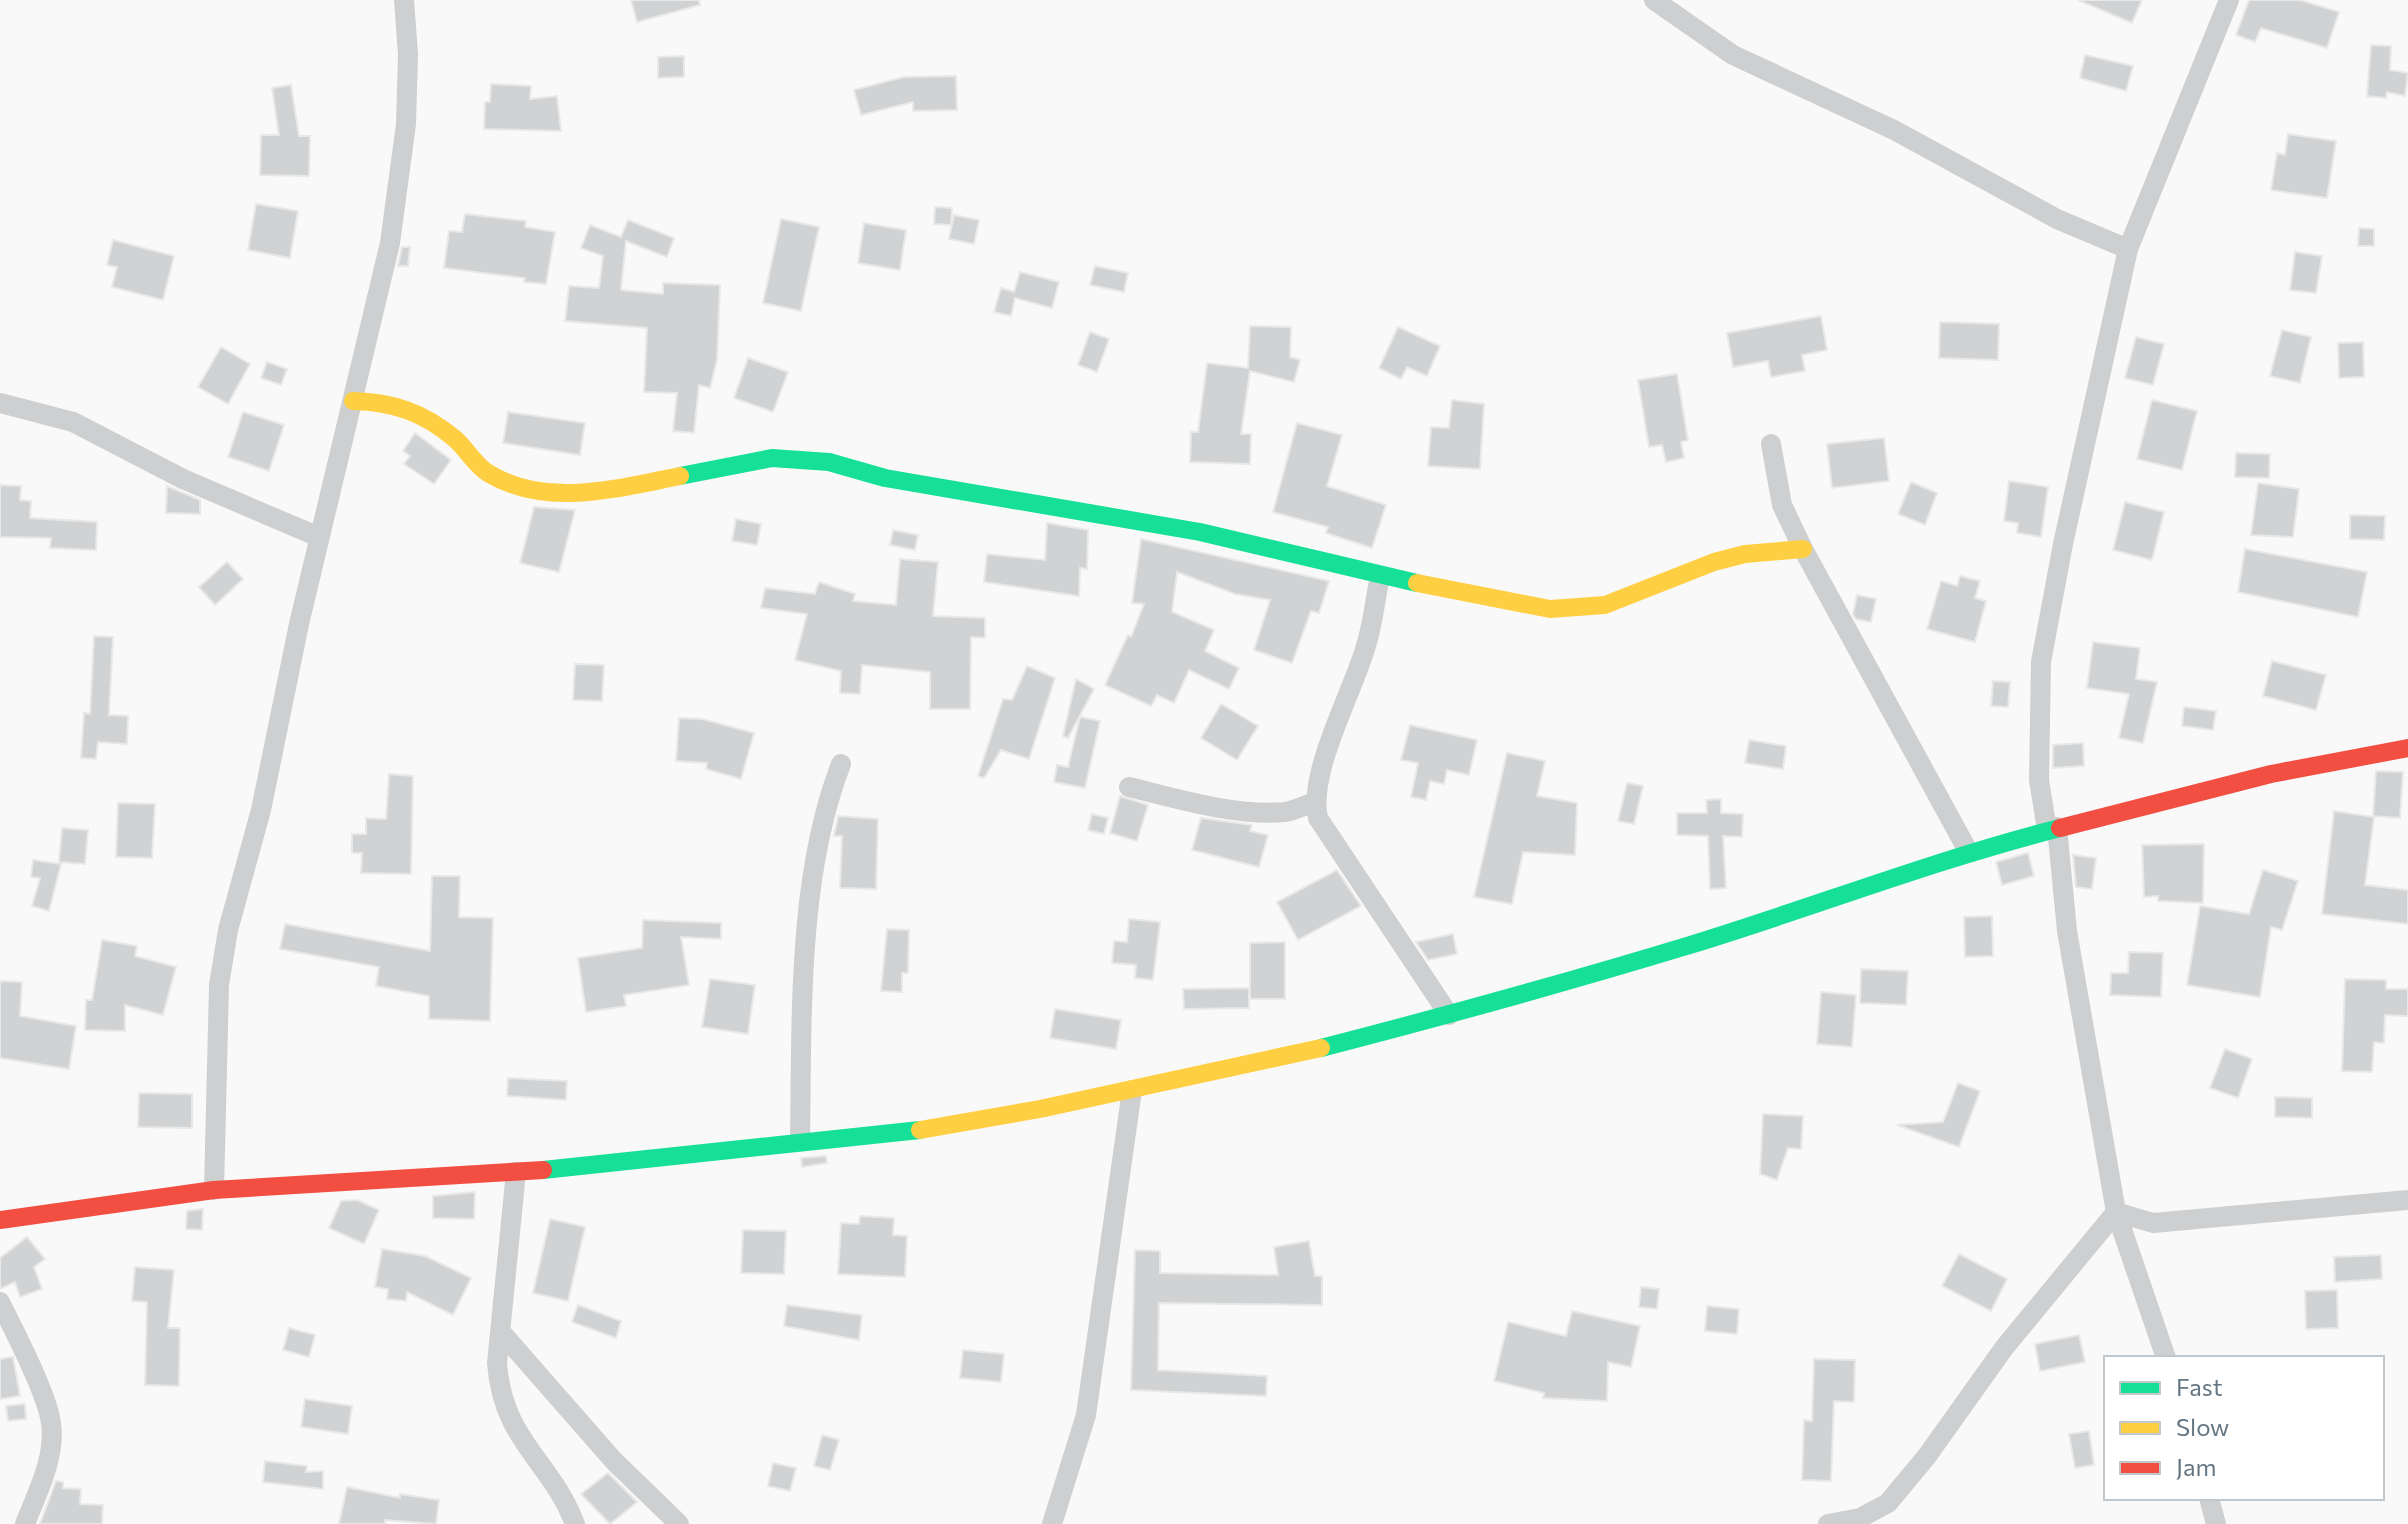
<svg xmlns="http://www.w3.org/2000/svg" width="2408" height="1524" font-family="Commissioner,sans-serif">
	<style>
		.building { fill: #d0d2d3; stroke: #e8e8e8; stroke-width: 2 }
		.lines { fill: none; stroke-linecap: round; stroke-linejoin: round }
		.street { stroke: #cecfd0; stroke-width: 20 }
		.fast { stroke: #16e098; stroke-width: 18 }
		.slow { stroke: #ffcf43; stroke-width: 18 }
		.jam { stroke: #f24e42; stroke-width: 18 }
	</style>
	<rect width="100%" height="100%" fill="#f9f9f9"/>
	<path class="building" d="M631 0H699L700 5 637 22Z
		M2078 0H2142L2132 23Z
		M2249 0H2300L2339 12 2327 48 2261 28 2255 42 2236 35Z
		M2371 45 2391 46 2390 70 2408 73 2405 96 2387 92 2386 98 2367 96Z
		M2085 55 2133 66 2126 91 2080 78Z
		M684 56V77L658 78V57Z
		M956 76 957 110 913 111V102L861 115 854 90 904 77Z
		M491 84 531 86 530 99 557 96 561 131 484 129 485 102H490Z
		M291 85 299 136H310L309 176 260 175 261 135H279L272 88Z
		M2288 134 2336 141 2327 198 2271 190 2277 153 2285 155Z
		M256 204 298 211 290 258 248 250Z
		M935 207 952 208 951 225 934 224Z
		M465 214 526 221 525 227 555 232 546 284 524 282 525 278 444 268 449 231 462 232Z
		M954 215 979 220 974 244 949 239Z
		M781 219 819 227 801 311 763 303Z
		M628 220 674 238 667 257 626 241 621 290 663 294V283L720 285 717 360 710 388 699 385 694 433 673 431 677 393 644 392 647 328 565 321 569 286 599 288 603 256 581 248 590 225 621 237Z
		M864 223 906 230 900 270 858 263Z
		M2359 228 2374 229V246H2358Z
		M113 240 174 256 163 300 112 287 117 267 107 265Z
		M402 247H410L408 266H398Z
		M2295 252 2322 256 2316 293 2290 290Z
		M1095 266 1128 273 1124 292 1090 285Z
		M1020 272 1059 282 1052 308 1015 298 1011 316 994 312 1001 288 1014 292Z
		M1821 316 1827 350 1802 355 1805 371 1771 377 1768 361 1733 367 1727 333Z
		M1940 322 1999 324 1998 360 1939 358Z
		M1250 326 1291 327 1290 357 1300 360 1294 382 1250 371 1241 434H1251L1250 464 1190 462 1191 432H1198L1207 363 1248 368Z
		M1398 327 1440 346 1427 376 1407 367 1401 379 1379 368Z
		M2282 330 2311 337 2300 383 2270 376Z
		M1090 332 1109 339 1097 372 1078 365Z
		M2136 337 2164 344 2153 385 2125 378Z
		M2363 342 2364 377 2339 378 2338 343Z
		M221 347 250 364 228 404 198 387Z
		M748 358 788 372 773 412 734 398Z
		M267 362 287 369 281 385 261 378Z
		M1677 374 1688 440 1681 442 1684 458 1666 462 1662 445 1649 447 1638 380Z
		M1452 400 1484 404 1480 469 1428 466 1431 427 1449 428Z
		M2152 400 2197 411 2182 470 2137 459Z
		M243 412 284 425 269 471 228 457Z
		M508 412 585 423 580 455 503 443Z
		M1297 423 1342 435 1327 486 1386 505 1372 548 1326 533 1328 527 1273 512Z
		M415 433 451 460 434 484 404 464 410 456 403 451Z
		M1884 438 1889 481 1832 488 1827 444Z
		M2236 453 2270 454 2269 478 2235 477Z
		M2009 481 2048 487 2041 537 2017 533 2018 523 2004 521Z
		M1911 482 1937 493 1925 525 1898 514Z
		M2258 483 2299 489 2293 537 2251 535Z
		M0 485 21 486 20 500 31 501 30 518 97 522 96 550 50 548 51 538 0 537Z
		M167 486 200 500V514L166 513Z
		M2125 502 2164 512 2152 560 2113 550Z
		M534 507 575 510 559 572 520 563Z
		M2350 515 2385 516 2384 540 2350 539Z
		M736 519 761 524 757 545 732 541Z
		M1047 523 1088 530 1087 569 1080 568 1079 596 984 582 987 554 1045 560Z
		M893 530 918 535 915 550 890 545Z
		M1141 539 1329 581 1319 613 1311 611 1292 663 1254 650 1270 600 1235 594 1177 572 1172 612 1214 630 1205 651 1239 668 1229 689 1189 670 1174 703 1157 695 1151 706 1105 685 1128 635 1131 637 1144 604 1132 603Z
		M2245 549 2367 572 2358 617 2238 592Z
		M900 559 938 562 933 616 985 618V638L971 637 970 709H930V672L862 665 860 694 840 693 841 671 795 660 807 614 761 608 765 588 815 594 819 582 855 594 853 601 896 605Z
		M227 562 243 579 215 605 199 587Z
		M1960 576 1980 581 1975 598 1986 601 1975 642 1927 629 1941 581 1957 586Z
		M1857 595 1876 599 1871 622 1856 619 1853 614Z
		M94 636 113 637 109 715 128 716 127 744 98 742 96 759 81 758 84 713 90 714Z
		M2093 642 2140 648 2136 679 2157 682 2143 743 2119 738 2129 694 2087 688Z
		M2272 661 2326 675 2316 710 2263 696Z
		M575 664 604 665 602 701 573 700Z
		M1027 666 1055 678 1029 759 1001 750 984 778 978 776 1003 699 1012 700Z
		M1076 679 1094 689 1068 738 1063 736Z
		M1993 681 2010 682 2008 707 1991 706Z
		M1221 704 1258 726 1237 760 1201 738Z
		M2184 707 2216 711 2213 730 2182 726Z
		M1080 717 1100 721 1085 788 1054 782 1057 765 1068 767Z
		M679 718 702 719 754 733 741 779 706 769 707 763 676 761Z
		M1410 725 1477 740 1469 775 1447 770 1444 784 1430 781 1426 800 1411 797 1418 763 1401 760Z
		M1749 740 1786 746 1783 769 1745 763Z
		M2083 743 2084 766 2053 768V745Z
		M1507 753 1545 761 1537 796 1577 803 1575 855 1523 852 1512 904 1474 897Z
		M2376 771 2403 772 2400 818 2373 816Z
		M389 774 413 776 411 874 361 873 362 853H352V834H366V818L386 819Z
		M1627 783 1643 786 1634 824 1618 821Z
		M1120 796 1148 805 1137 841 1110 833Z
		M1721 799V813L1743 814 1742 837 1723 836 1726 888 1710 889 1708 836 1677 835V813H1707L1706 800Z
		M118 803 155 804 152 858 116 857Z
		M2334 811 2374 817 2365 885 2408 890V924L2322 914Z
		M1092 814 1108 818 1104 834 1088 830Z
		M838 816 878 819 876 889 840 888 842 836H834Z
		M1201 818 1252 825 1250 831 1268 835 1259 867 1192 850Z
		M62 828 88 830 85 864 59 862Z
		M2204 844 2203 903 2158 901V896L2144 897 2142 845Z
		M2028 853 2034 876 2002 885 1996 862Z
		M2073 855 2096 858 2092 889 2076 887Z
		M33 860 61 864 49 911 32 906 40 878 31 877Z
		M1337 870 1361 906 1298 940 1277 902Z
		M2263 870 2298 881 2282 930 2271 927 2260 997 2187 985 2200 906 2249 914Z
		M432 876H460L459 917 493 918 490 1021 429 1019V996L376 986 379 967 280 949 285 924 430 951Z
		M1992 916 1993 956 1965 957 1964 917Z
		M1129 919 1160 922 1153 980 1135 978 1136 965 1112 963 1114 941 1127 942Z
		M643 920 721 923V939L681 937 689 985 624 995 626 1006 586 1012 578 958 642 948Z
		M887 929 909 930 908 973H902V992L881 991Z
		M1453 934 1457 954 1428 960 1416 942Z
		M102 940 137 946 135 956 176 967 163 1015 125 1005V1031L85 1030 86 1000H92Z
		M1285 942V999H1250V943Z
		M2129 952 2163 953 2161 997 2110 995 2111 973H2128Z
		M1861 969 1908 971 1906 1005 1860 1003Z
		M710 979 755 985 748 1034 702 1027Z
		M2345 979 2386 980V989H2408V1016L2385 1015 2384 1043 2374 1042 2372 1072 2342 1071Z
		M0 981 22 982 20 1016 76 1026 69 1069 0 1058Z
		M1249 988V1008L1184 1009 1183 989Z
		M1821 992 1856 995 1852 1047 1817 1044Z
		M1055 1009 1121 1020 1116 1049 1050 1038Z
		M2225 1049 2252 1059 2238 1098 2210 1088Z
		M508 1078 567 1081 566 1100 507 1096Z
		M1958 1083 1980 1091 1959 1147 1897 1125 1943 1122Z
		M139 1093 192 1094V1128L138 1127Z
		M2275 1097 2312 1098V1118L2275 1117Z
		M1763 1114 1803 1116 1801 1149 1788 1148 1777 1180 1760 1174Z
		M826 1156 827 1163 802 1167 801 1158Z
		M475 1192 474 1219 433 1218V1196Z
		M357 1200 379 1210 364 1244 329 1228 341 1201Z
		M203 1209 202 1230 186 1229 187 1211Z
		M860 1216 894 1218 893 1235 907 1236 905 1277 838 1274 841 1223 859 1224Z
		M550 1219 585 1227 568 1301 533 1293Z
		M743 1230 786 1231 784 1274 741 1273Z
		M27 1237 45 1259 34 1267 42 1289 20 1297 15 1282 0 1289V1258Z
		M1309 1241 1315 1276H1322V1305L1159 1303 1158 1370 1267 1376 1266 1396 1131 1390 1135 1250 1160 1251V1273L1278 1275 1274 1247Z
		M382 1249 425 1256 471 1278 453 1315 407 1292 406 1301 387 1299 388 1289 375 1287Z
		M1959 1254 2007 1279 1991 1311 1942 1286Z
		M2381 1255 2382 1279 2335 1282 2334 1257Z
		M135 1267 174 1270 168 1328H180L179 1386 145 1385 147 1302 132 1301Z
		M1641 1287 1659 1289 1657 1309 1639 1307Z
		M2337 1290 2338 1328 2306 1329 2305 1291Z
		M578 1305 621 1321 616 1338 572 1322Z
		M787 1305 862 1315 859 1340 784 1326Z
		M1707 1306 1739 1309 1737 1334 1705 1331Z
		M1572 1311 1640 1326 1631 1367 1608 1362 1607 1401 1543 1398 1544 1393 1494 1381 1508 1322 1566 1336Z
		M289 1328 315 1335 309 1357 283 1350Z
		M2079 1335 2085 1362 2040 1371 2035 1344Z
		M963 1350 1004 1354 1001 1382 960 1378Z
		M13 1357 20 1396 0 1399V1359Z
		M1814 1359 1855 1360 1854 1402 1834 1401 1831 1481 1802 1480 1804 1420 1812 1421Z
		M305 1399 352 1406 348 1434 301 1427Z
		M25 1404 26 1419 8 1421 6 1406Z
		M2089 1431 2094 1465 2075 1468 2069 1434Z
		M822 1435 839 1440 830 1470 814 1466Z
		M265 1461 307 1466 306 1472 323 1471V1489L263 1482Z
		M773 1463 796 1468 790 1491 768 1486Z
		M608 1473 637 1502 610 1524 581 1494Z
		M56 1481 63 1482V1488L81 1489 80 1504 103 1505 102 1524H40Z
		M347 1487 400 1498V1494L439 1500 436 1524 385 1520V1524H339Z"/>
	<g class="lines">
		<path class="street" d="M1654 0 1733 55 1894 130 2057 219 2128 249
			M0 403 73 422 183 479 319 537
			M1771 444 1782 505 1803 549 1968 851
			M1380 576C1375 600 1373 625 1365 649 1351 696 1308 772 1318 818L1449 1015
			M1129 787C1175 798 1237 817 1285 812 1294 811 1305 805 1315 802
			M2057 827 2067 931 2116 1212 2166 1358
			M2047 830 2039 780 2041 662 2063 544 2128 249 2229 0
			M800 1141C802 1020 797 877 841 764
			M516 1172 497 1363C503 1442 550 1459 575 1524
			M214 1190 219 985 228 930 261 810 299 624 390 243 406 124 408 54 404 0
			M0 1302C14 1331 47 1393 51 1423 56 1457 37 1493 25 1524
			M501 1332 614 1461 679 1524
			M2209 1498 2216 1524
			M1052 1524 1086 1415 1132 1090
			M1828 1524 1860 1518 1888 1503 1927 1456 2004 1348 2116 1212 2153 1223 2408 1200"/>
		<path class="fast" d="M680 476 772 458 829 462 885 478 1200 532 1417 583
			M1321 1048C1445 1016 1568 982 1690 945 1814 907 1934 860 2060 828
			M543 1170 920 1130"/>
		<path class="slow" d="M353 401C392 402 423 412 454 438 466 448 475 465 488 473 546 509 619 488 680 476
			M1417 583 1550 609 1605 605 1714 562 1745 554 1803 549
			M920 1130 1040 1109 1321 1048"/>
		<path class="jam" d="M2060 828 2271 774 2408 748
			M0 1220 214 1190 543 1170"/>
	</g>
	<rect x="2104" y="1356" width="280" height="144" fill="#ffffff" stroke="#c1c8cd" stroke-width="2"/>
	<rect x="2120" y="1382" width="40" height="12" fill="#16e098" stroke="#c1c8cd" stroke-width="2"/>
	<text x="2176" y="1396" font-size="24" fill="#657683">Fast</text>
	<rect x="2120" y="1422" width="40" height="12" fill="#ffcf43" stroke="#c1c8cd" stroke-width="2"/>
	<text x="2176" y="1436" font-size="24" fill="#657683">Slow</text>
	<rect x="2120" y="1462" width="40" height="12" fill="#f24e42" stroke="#c1c8cd" stroke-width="2"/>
	<text x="2176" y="1476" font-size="24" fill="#657683">Jam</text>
</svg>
